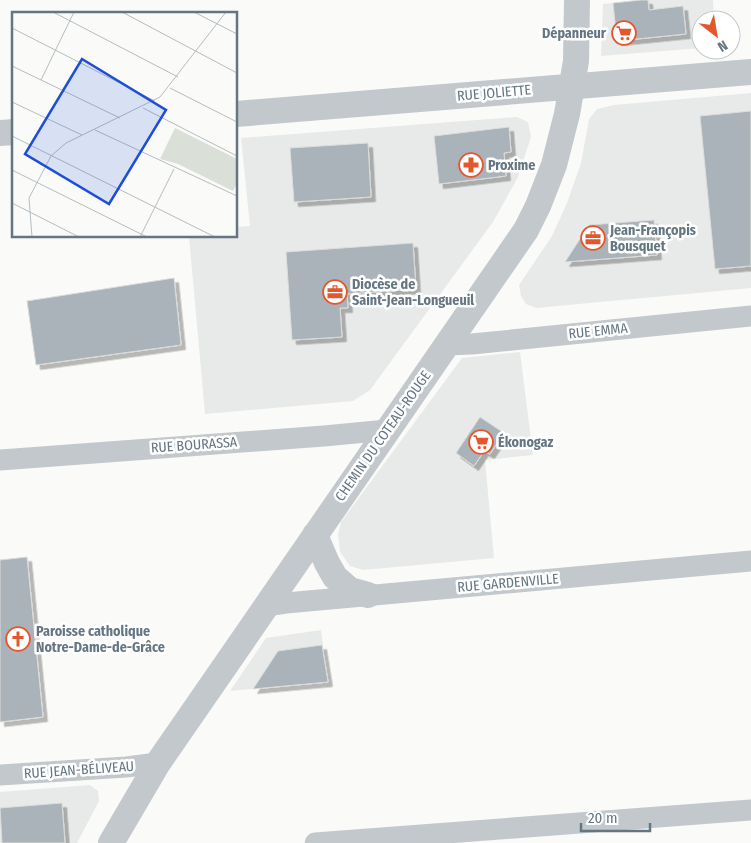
<svg xmlns="http://www.w3.org/2000/svg" width="751" height="843" font-family="'Fira Sans Condensed',sans-serif">
	<style>
		.built { fill: #e8e9e9 }
		.building { fill: #aab3b9; stroke: #dcdcda; filter: url(#shadow) }
		.lines { fill: none; stroke-linecap: round; stroke-linejoin: round }
		.minor { stroke: #c3c8cc; stroke-width: 21 }
		.tertiary { stroke: #c3c8cc; stroke-width: 26 }
		.labels { text-anchor: middle; dominant-baseline: central; stroke-width: 5; stroke-linejoin: round; paint-order: stroke }
		.poi-label { font-size: 14px; font-weight: bold; fill: #657683; stroke: #fff; text-anchor: start }
		.street-label { font-size: 14px; fill: #657683; stroke: #fff }
		.inset-road { fill: none; stroke: #b5bdc2; stroke-width: 1 }
		.view { fill: #1d4ed8; fill-opacity: 0.15; stroke: #1d4ed8; stroke-width: 2.5 }
		.inset-edge { fill: none; stroke: #657683; stroke-width: 2.5 }
	</style>
	<defs>
		<filter id="shadow"><feDropShadow dx="4.5" dy="4.5" stdDeviation="0" flood-color="#0004"/></filter>
	</defs>
	<rect width="100%" height="100%" fill="#fafaf8"/>
	<path class="built" d="M641 0H713L714 20H701V48L601 56 603 4Z
		M751 93V288L536 308 526 304 521 296 519 285 552 236 567 203 581 163 589 119 597 109 614 105Z
		M517 117 528 122 531 137 518 177 493 222 370 390 353 401 205 414 189 236H236V227L250 226 241 138Z
		M520 352 533 455 485 460 494 558 363 570 350 566 340 552 338 534 341 522 462 358Z
		M321 630 328 682 230 691 266 638Z
		M90 785 98 791 99 801 77 843H0V792Z"/>
	<path class="building" d="M641 0H648L649 10 683 6 686 34 617 41 613 3Z
		M751 111V266L715 269 700 116Z
		M509 127 511 152 504 153 506 176 439 184 434 136Z
		M368 143 371 197 294 202 290 148Z
		M654 220 657 255 565 262 589 225Z
		M413 243 416 289 347 294 348 308H340L342 337 292 340 286 252Z
		M174 278 181 345 36 365 27 301Z
		M480 417 504 433 490 454 484 451 474 466 456 453Z
		M27 557 43 717 0 722V560Z
		M322 645 328 682 253 689 278 651Z
		M62 803 65 843H2L0 808Z"/>
	<g class="lines">
		<path class="minor" d="M446 345 472 344 751 316
			M0 460 324 436 387 430
			M266 606 286 603 751 561
			M0 775 126 767 158 763
			M315 843 751 810"/>
		<path class="tertiary" d="M236 114 751 72
			M0 133 14 132
			M315 535 327 563 335 577 350 590 368 595
			M111 843 158 763 526 230 538 206 554 165 567 114 576 61 577 0"/>
	</g>
	<defs>
		<g id="supermarket-ring" transform="scale(1.25)"><circle r="9.5" fill="#fff" stroke="#e4572e" stroke-width="1.5"/><path d="M-6-5.5h2.5l.6 2H6L4.5 2H-2.5L-4.4-4H-6ZM-1.5 3.2a1.3 1.3 0 1 0 .1 0ZM3 3.2a1.3 1.3 0 1 0 .1 0Z" fill="#e4572e"/></g>
		<g id="pharmacy-ring" transform="scale(1.25)"><circle r="9.5" fill="#fff" stroke="#e4572e" stroke-width="1.5"/><path d="M-2-6h4v4h4v4h-4v4h-4v-4h-4v-4h4Z" fill="#e4572e"/></g>
		<g id="office-ring" transform="scale(1.25)"><circle r="9.5" fill="#fff" stroke="#e4572e" stroke-width="1.5"/><path d="M-6-3h4V-5.5h4V-3h4V5H-6ZM-1-4.5V-3h2v-1.5ZM-6 0V1H6V0Z" fill="#e4572e"/></g>
		<g id="church-ring" transform="scale(1.25)"><circle r="9.5" fill="#fff" stroke="#e4572e" stroke-width="1.5"/><path d="M-1.2-6h2.4v3.5h3.3v2.4h-3.3V6h-2.4V-.1h-3.3v-2.4h3.3Z" fill="#e4572e"/></g>
	</defs>
	<g fill-rule="evenodd">
		<use href="#supermarket-ring" x="624" y="33"/>
		<use href="#pharmacy-ring" x="471" y="165"/>
		<use href="#office-ring" x="593" y="238"/>
		<use href="#office-ring" x="335" y="292"/>
		<use href="#supermarket-ring" x="481" y="442"/>
		<use href="#church-ring" x="18" y="639"/>
	</g>
	<g class="labels">
		<g class="poi-label">
			<text x="606" y="33" text-anchor="end">Dépanneur</text>
			<text x="488" y="165">Proxime</text>
			<text x="610" y="230">Jean-Françopis<tspan x="610" dy="16">Bousquet</tspan></text>
			<text x="352" y="284">Diocèse de<tspan x="352" dy="16">Saint-Jean-Longueuil</tspan></text>
			<text x="498" y="442">Ékonogaz</text>
			<text x="36" y="631">Paroisse catholique<tspan x="36" dy="16">Notre-Dame-de-Grâce</tspan></text>
		</g>
		<g class="street-label">
			<text transform="translate(494 93) rotate(-5)">RUE JOLIETTE</text>
			<text transform="translate(598 331) rotate(-6)">RUE EMMA</text>
			<text transform="translate(383 436) rotate(-55)">CHEMIN DU COTEAU-ROUGE</text>
			<text transform="translate(194 445) rotate(-4)">RUE BOURASSA</text>
			<text transform="translate(508 583) rotate(-5)">RUE GARDENVILLE</text>
			<text transform="translate(79 770) rotate(-4)">RUE JEAN-BÉLIVEAU</text>
		</g>
	</g>
	<g transform="translate(12 12)">
		<rect width="225" height="225" fill="#fafaf8"/>
		<path d="M163 116 225 147V171L221 179 166 152 148 147Z" fill="#dadfd7"/>
		<path class="inset-road" d="M41 0 166 65M110 0 225 61M182 0 225 22M0 16 143 89M0 54 108 106M29 68 62 0M158 76 225 110M0 90 70 123M131 96 225 144M83 118 225 184M0 124 203 225M0 158 135 225M0 191 67 225M20 225 17 186 39 144 54 131 148 85 214 0M128 225 162 157"/>
		<path class="view" d="M70 47 154 98 97 192 13 142Z"/>
		<rect width="225" height="225" class="inset-edge"/>
	</g>
	<g transform="translate(716 35) rotate(149)"><circle r="24" fill="#ffffff" stroke="#c1c8cd"/>
	<path d="M0-4L9 19L0 12L-9 19Z" fill="#e4572e"/>
	<text y="-8" font-size="14" font-weight="bold" text-anchor="middle" fill="#657683">N</text>
	</g>
	<path d="M581 823v8h69v-8" fill="none" stroke="#657683" stroke-width="2.5"/>
	<text x="588" y="823" font-size="15" fill="#657683" stroke="#ffffff" stroke-width="4" paint-order="stroke">20 m</text>
</svg>
